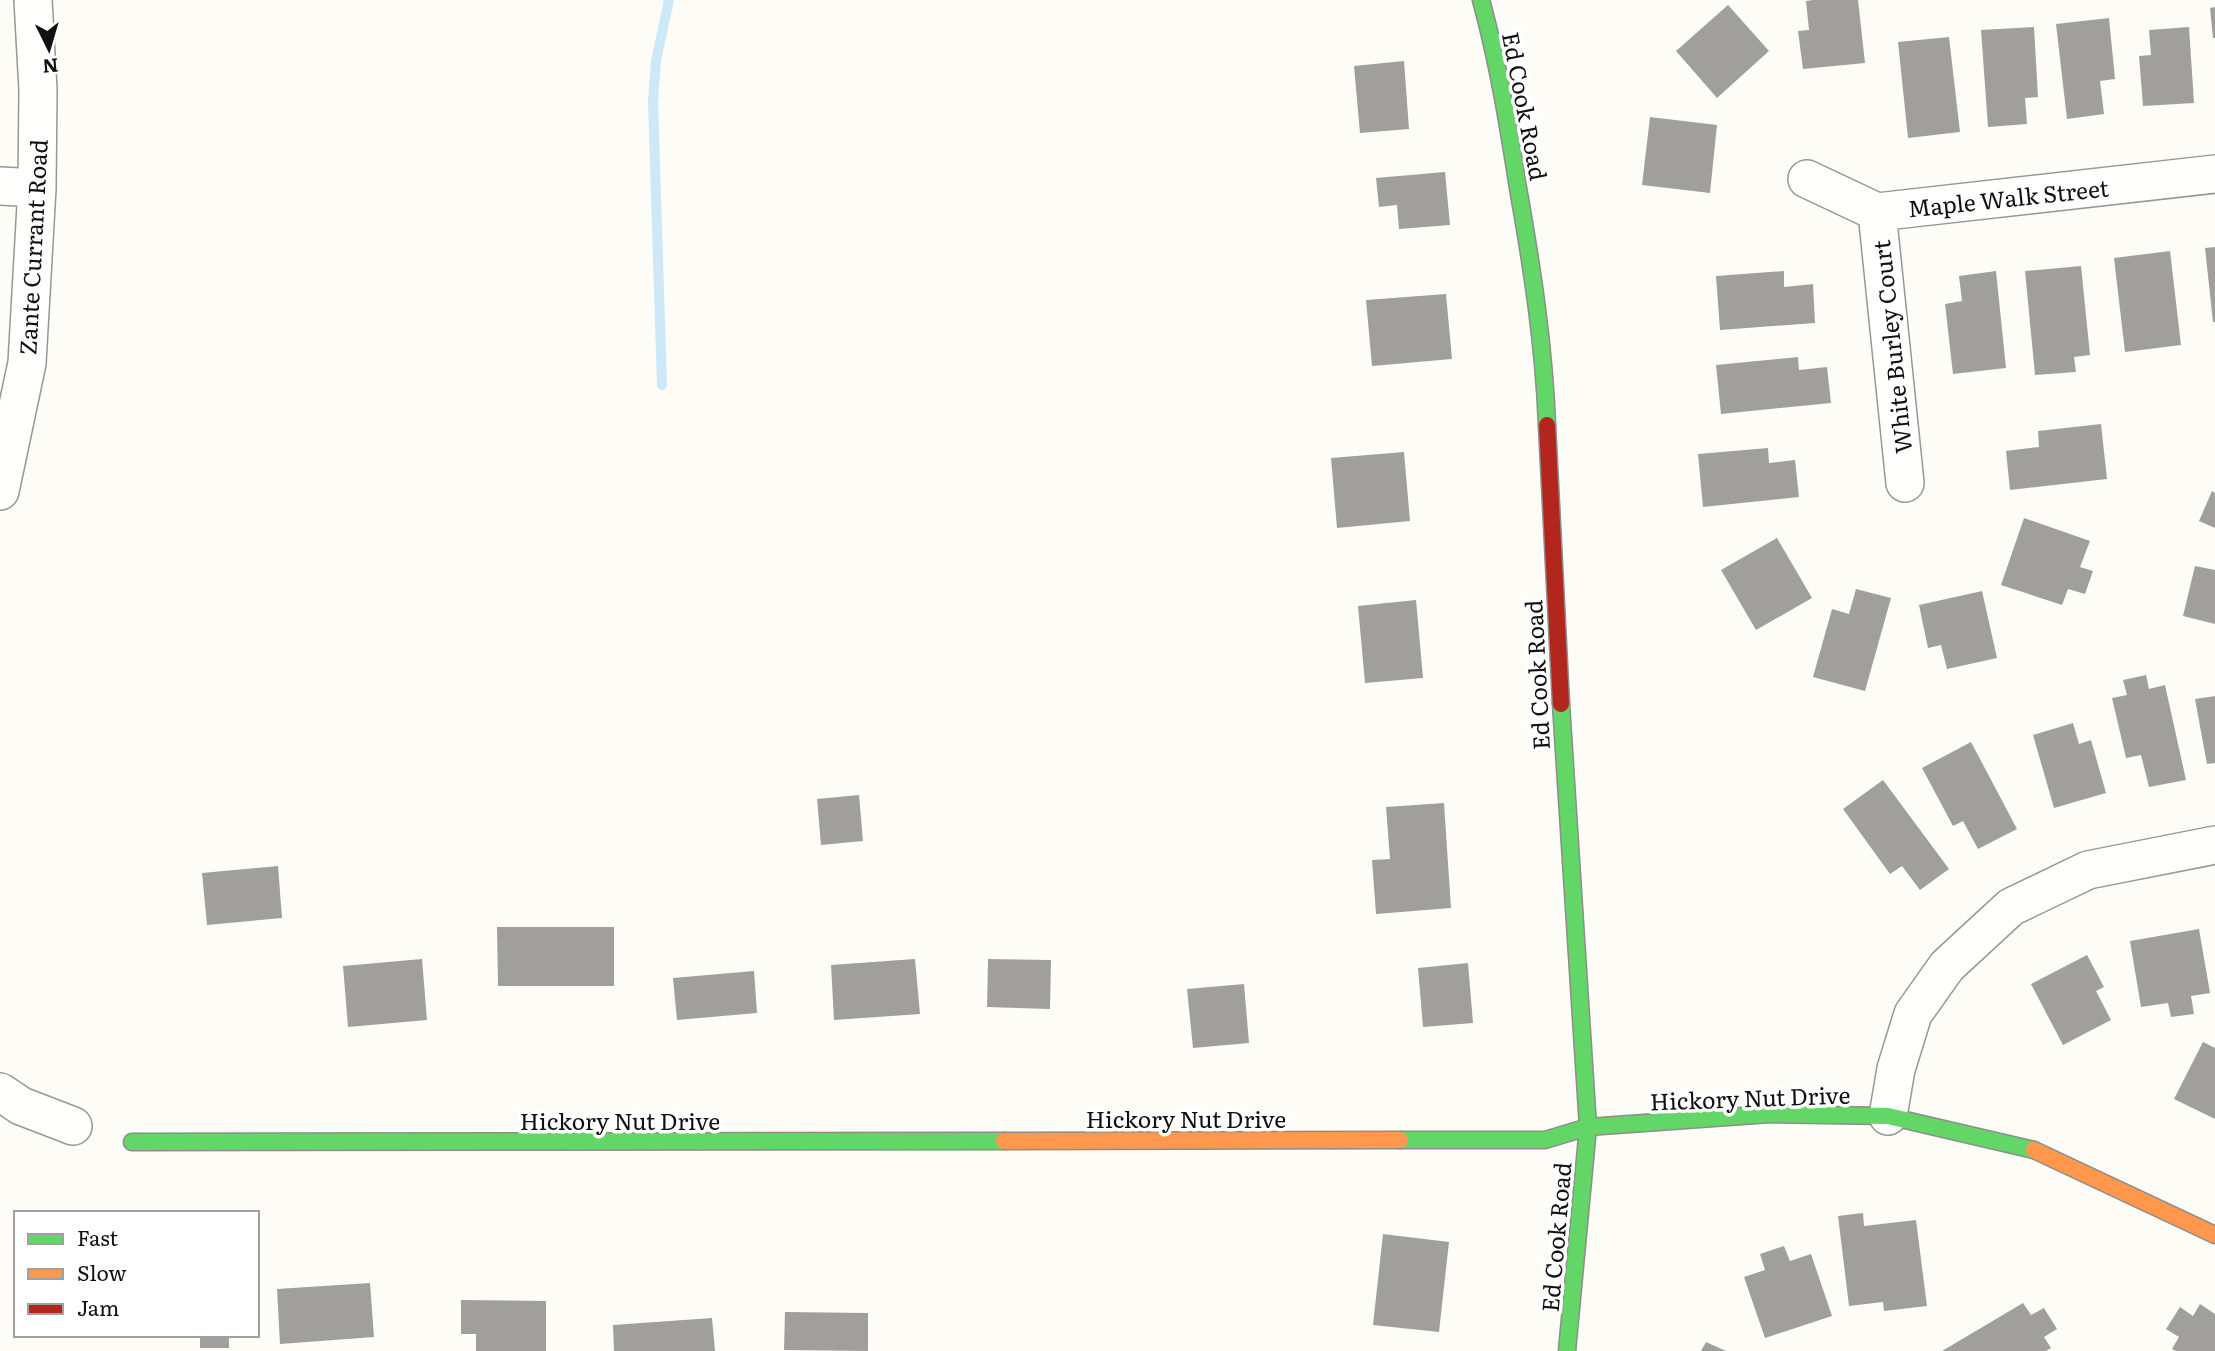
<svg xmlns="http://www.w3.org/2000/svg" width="2215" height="1351" font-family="Literata,serif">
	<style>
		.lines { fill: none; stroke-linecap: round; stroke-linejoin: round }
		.stream { stroke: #cde8f7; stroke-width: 10 }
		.building { fill: #a19f9c }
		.street-casing { stroke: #979795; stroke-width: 40 }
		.fast-casing { stroke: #8e8d8b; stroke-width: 19 }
		.slow-casing { stroke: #8e8d8b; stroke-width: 19 }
		.jam-casing { stroke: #8e8d8b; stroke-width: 19 }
		.street { stroke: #fffffe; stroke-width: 37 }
		.fast { stroke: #63d668; stroke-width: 16 }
		.slow { stroke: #ff974d; stroke-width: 16 }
		.jam { stroke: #b3261e; stroke-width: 16 }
		.labels { text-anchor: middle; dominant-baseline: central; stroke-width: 7; stroke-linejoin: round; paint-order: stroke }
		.street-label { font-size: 23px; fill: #111; stroke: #fff }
	</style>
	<rect width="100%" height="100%" fill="#fdfcf7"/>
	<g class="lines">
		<path class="stream" d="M662 385 653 101 656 61 669 0"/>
	</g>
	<path class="building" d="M1813 0H1858L1865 63 1803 69 1798 31 1809 30 1806 1Z
		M1728 5 1769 51 1717 98 1676 51Z
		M2215 7V38H2213L2210 8Z
		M2109 18 2115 79 2100 81 2104 114 2067 119 2056 24Z
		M2034 27 2038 97 2025 98 2027 124 1988 127 1981 30Z
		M2189 27 2194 103 2143 106 2139 56 2151 55 2149 30Z
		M1949 37 1960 132 1908 138 1898 42Z
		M1404 61 1409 129 1360 133 1354 66Z
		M1650 117 1717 125 1710 193 1642 185Z
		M1445 172 1450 225 1399 229 1397 205 1379 207 1376 178Z
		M2215 247V322H2213L2205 248Z
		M2170 251 2181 345 2125 352 2114 258Z
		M2081 266 2090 355 2074 357 2076 372 2035 375 2025 271Z
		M1784 271V287L1813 284 1815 323 1720 330 1716 276Z
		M1996 271 2006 368 1953 374 1945 304 1962 301 1959 276Z
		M1446 294 1452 359 1372 366 1366 300Z
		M1798 357 1799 370 1827 367 1831 403 1721 414 1716 365Z
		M2101 424 2107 479 2010 490 2006 451 2039 447 2038 431Z
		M1768 448 1769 463 1795 460 1799 497 1703 507 1698 454Z
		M1404 452 1410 521 1337 528 1331 458Z
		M2212 491 2215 493V528L2199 521Z
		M2024 518 2090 541 2080 567 2093 571 2085 594 2068 589 2062 605 2001 585Z
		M1777 538 1812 598 1756 630 1721 570Z
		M2195 566 2215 570V624L2183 616Z
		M1856 589 1891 598 1865 691 1813 677 1832 609 1849 614Z
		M1982 591 1997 658 1947 669 1941 645 1928 648 1919 605Z
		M1416 600 1423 678 1365 683 1358 606Z
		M2146 675 2149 689 2165 685 2186 780 2149 787 2141 755 2126 758 2112 698 2127 695 2123 680Z
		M2215 696V763L2207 764 2195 699Z
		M2073 723 2079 744 2091 740 2106 793 2054 808 2033 735Z
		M1971 742 2017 829 1978 849 1963 821 1953 826 1922 768Z
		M1883 780 1949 869 1920 890 1902 866 1890 874 1843 809Z
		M859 795 863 841 821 845 817 799Z
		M1444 803 1451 908 1376 914 1372 860 1390 859 1386 807Z
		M278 866 282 918 207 925 202 873Z
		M497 927H614V986H498Z
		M2199 929 2210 993 2191 996 2194 1014 2171 1017 2168 1003 2141 1007 2130 941Z
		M2087 955 2104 987 2096 991 2111 1020 2063 1045 2031 984Z
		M422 959 427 1020 348 1027 343 966Z
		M915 959 920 1014 834 1020 831 965Z
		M988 959 1051 960 1050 1009 987 1007Z
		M1468 963 1473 1023 1423 1027 1418 968Z
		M754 971 757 1013 677 1020 673 978Z
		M1244 984 1249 1043 1193 1048 1187 989Z
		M2203 1042 2215 1048V1119L2174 1099Z
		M1863 1213 1864 1226 1916 1220 1927 1306 1884 1311 1883 1302 1849 1306 1838 1216Z
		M1383 1234 1449 1242 1439 1332 1373 1325Z
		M1784 1246 1790 1261 1811 1254 1832 1316 1765 1338 1744 1277 1765 1270 1760 1254Z
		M370 1283 374 1337 280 1344 277 1289Z
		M461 1300 546 1301V1351H476V1334H461Z
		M2023 1303 2031 1315 2044 1308 2057 1329 2044 1337 2051 1348 2046 1351H1942Z
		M2200 1304 2215 1314V1351H2176L2172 1349 2179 1337 2166 1329 2180 1307 2193 1316Z
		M785 1312 868 1313V1351L784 1350Z
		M712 1318 715 1351H614L613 1325Z
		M200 1335H229V1348H200Z
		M1706 1342 1726 1351H1701Z"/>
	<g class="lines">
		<g class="street-casing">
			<path id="street" d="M1807 179 1877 212 2215 174
				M0 186 37 188
				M1877 212 1905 483
				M0 491 27 363 37 188 38 90 33 0
				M0 1092 21 1106 73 1126
				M1888 1116 1896 1069 1913 1014 1947 966 2011 907 2088 870 2215 845"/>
		</g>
		<g class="fast-casing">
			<path id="fast" d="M1481 0C1498 62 1508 124 1518 188 1532 267 1544 345 1547 425
				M1561 704 1588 1127 1567 1351
				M1400 1140H1545L1588 1127 1770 1114 1888 1116 2034 1150
				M132 1142 1004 1141"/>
		</g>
		<g class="slow-casing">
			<path id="slow" d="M1004 1141 1400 1140
				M2034 1150 2215 1235"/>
		</g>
		<g class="jam-casing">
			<path id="jam" d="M1547 425 1561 704"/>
		</g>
		<use href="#street" class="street"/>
		<use href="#fast" class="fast"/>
		<use href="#slow" class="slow"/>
		<use href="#jam" class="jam"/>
	</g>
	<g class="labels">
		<g class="street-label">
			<text transform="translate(1526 106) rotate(79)">Ed Cook Road</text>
			<text transform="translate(2008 197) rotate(-6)">Maple Walk Street</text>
			<text transform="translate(32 247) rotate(-87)">Zante Currant Road</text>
			<text transform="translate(1891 347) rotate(-96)">White Burley Court</text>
			<text transform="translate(1536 675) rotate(-93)">Ed Cook Road</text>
			<text transform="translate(1750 1097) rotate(-2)">Hickory Nut Drive</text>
			<text x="1186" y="1118">Hickory Nut Drive</text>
			<text x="620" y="1120">Hickory Nut Drive</text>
			<text transform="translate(1555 1237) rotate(-85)">Ed Cook Road</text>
		</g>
	</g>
	<rect x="14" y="1211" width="245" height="126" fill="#ffffff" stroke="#a0a0a0" stroke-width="2"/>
	<rect x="28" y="1234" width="35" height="10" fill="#63d668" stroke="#a0a0a0" stroke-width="2"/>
	<text x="77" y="1246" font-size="21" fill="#111111">Fast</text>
	<rect x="28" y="1269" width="35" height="10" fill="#ff974d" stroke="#a0a0a0" stroke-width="2"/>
	<text x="77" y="1281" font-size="21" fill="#111111">Slow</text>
	<rect x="28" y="1304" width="35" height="10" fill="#b3261e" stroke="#a0a0a0" stroke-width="2"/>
	<text x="77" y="1316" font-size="21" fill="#111111">Jam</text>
	<g transform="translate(49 49) rotate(175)" stroke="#ffffff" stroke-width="5" paint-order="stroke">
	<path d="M0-5L12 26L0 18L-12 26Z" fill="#111111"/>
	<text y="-10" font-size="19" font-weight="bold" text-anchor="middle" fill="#111111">N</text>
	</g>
</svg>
